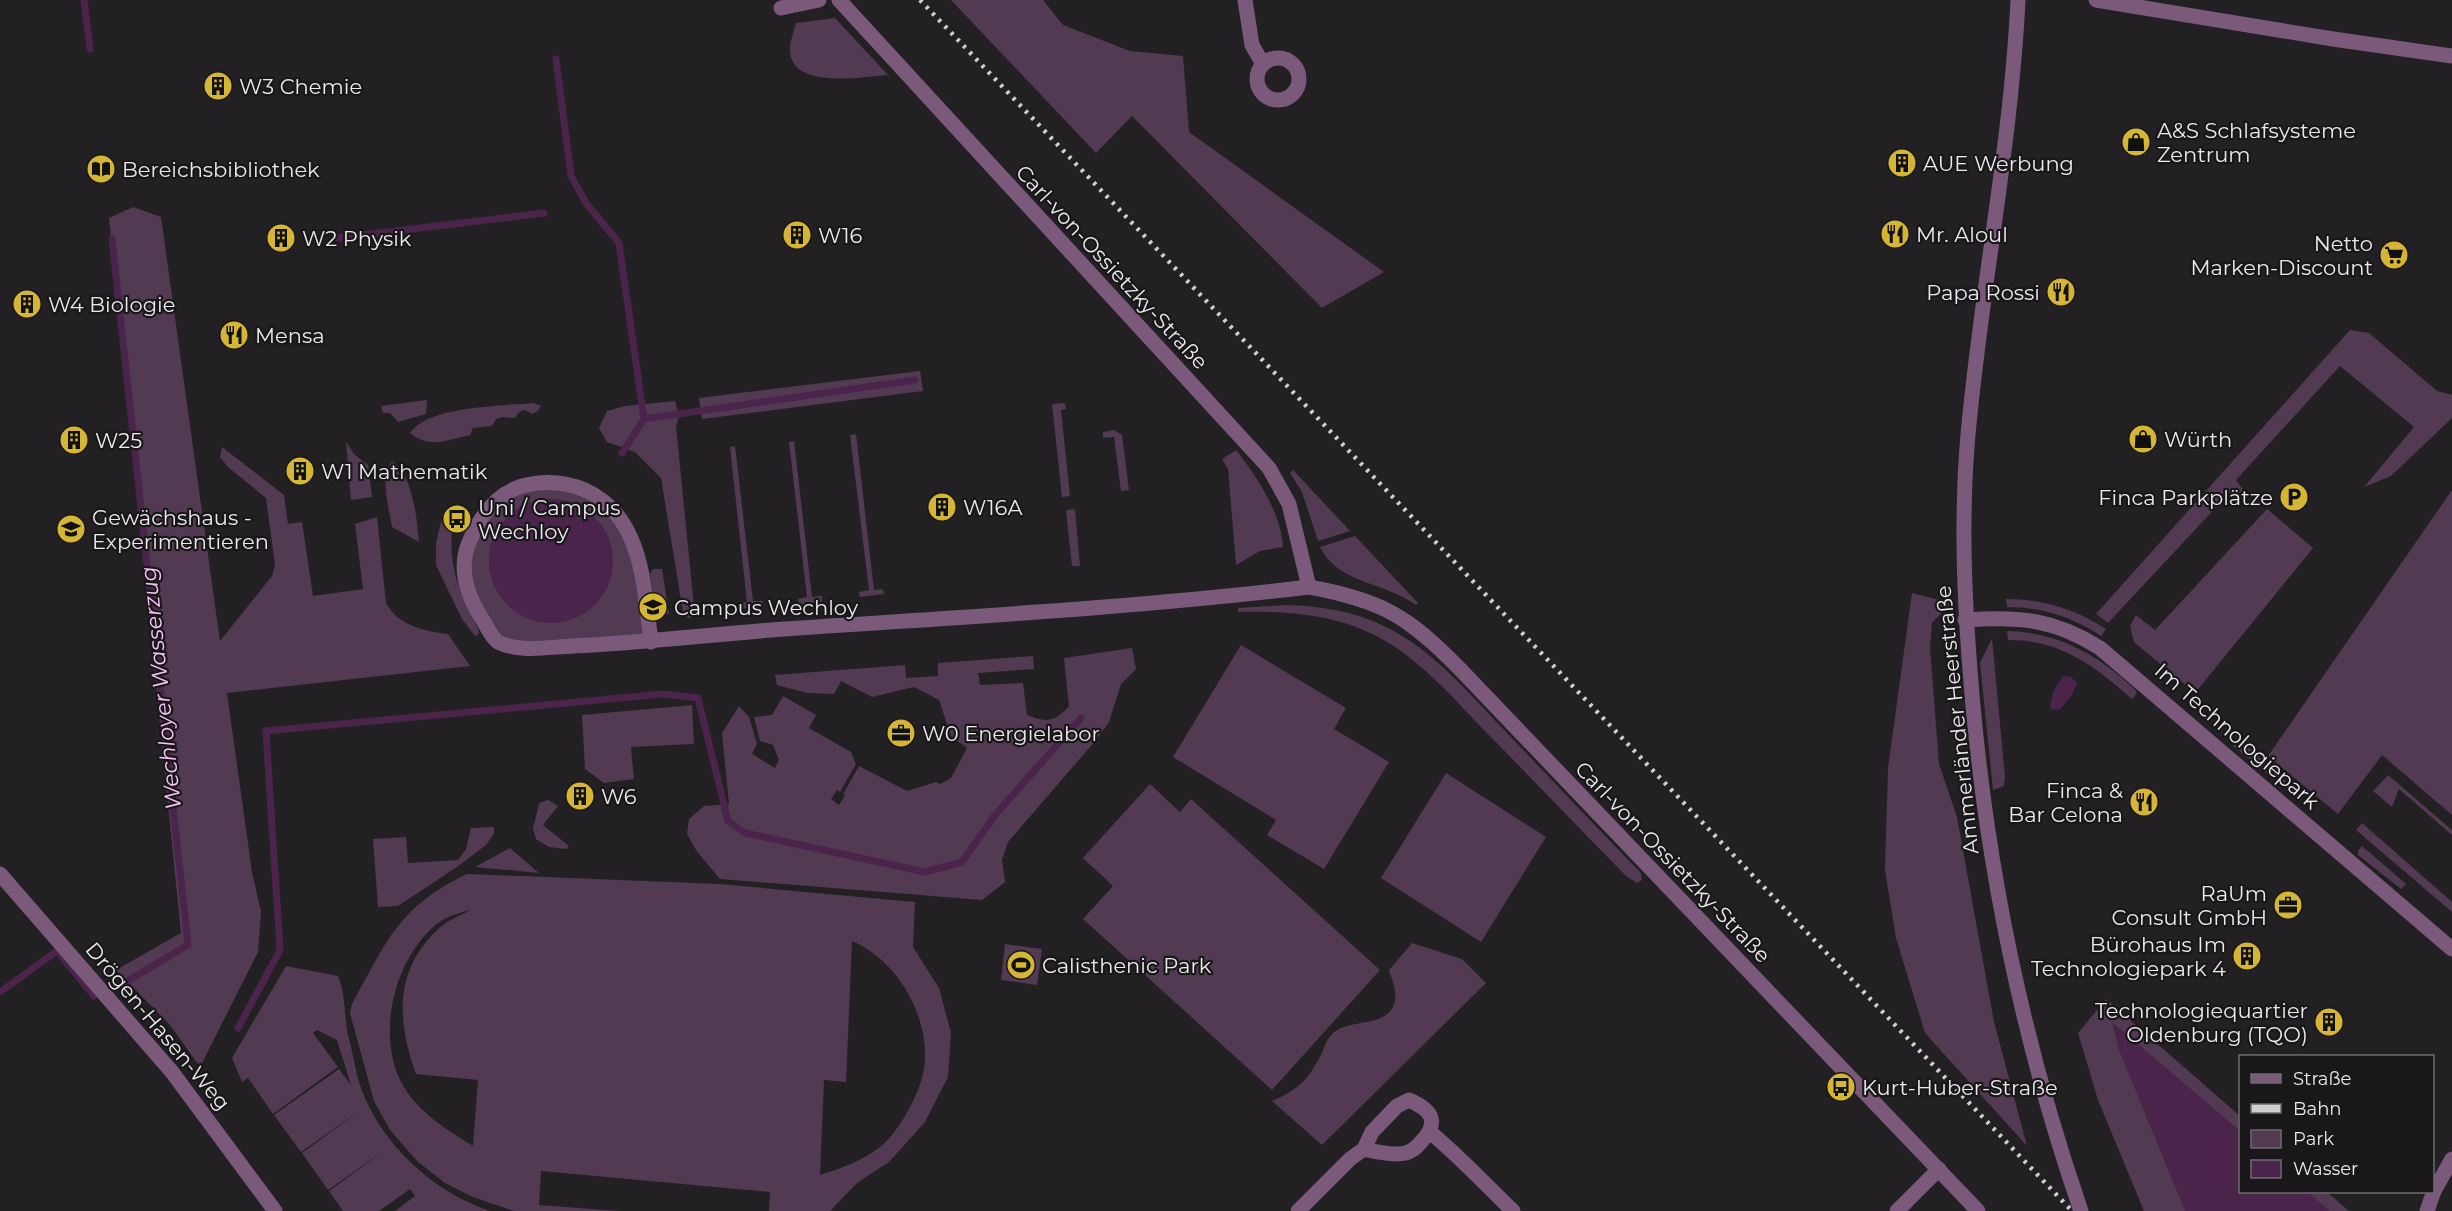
<svg xmlns="http://www.w3.org/2000/svg" width="2452" height="1211" font-family="Montserrat,sans-serif">
	<style>
		.green { fill: #523a52; fill-rule: evenodd }
		.water { fill: #4b244c }
		.lines { fill: none; stroke-linecap: round; stroke-linejoin: round }
		.stream { stroke: #4b244c; stroke-width: 7 }
		.minor { stroke: #7a597a; stroke-width: 15 }
		.tertiary { stroke: #7a597a; stroke-width: 15 }
		.rail { stroke: #d0ced0; stroke-width: 4.5; stroke-dasharray: 3 6; stroke-linecap: butt }
		.labels { text-anchor: middle; dominant-baseline: central; stroke-width: 4.5; stroke-linejoin: round; paint-order: stroke }
		.poi-label { font-size: 21px; fill: #ebe9eb; stroke: #191719; text-anchor: start }
		.street-label { font-size: 21px; fill: #ebe9eb; stroke: #191719 }
		.water-label { font-size: 22px; font-style: italic; fill: #f7c2f8; stroke: #191719 }
	</style>
	<rect width="100%" height="100%" fill="#222022"/>
	<path class="green" d="M951 0H1043L1063 25 1130 51 1183 56 1189 132 1384 272 1322 308 1132 116 1096 153Z
		M835 18 888 75C861 77 786 91 790 46 791 39 794 30 796 23Z
		M133 207 161 217 220 641 272 576 275 565 266 498 228 467 220 457 222 447 284 495 288 524 302 522 313 596 363 589 355 524 377 517 386 603C399 626 424 631 448 634L470 666 227 693 252 872 261 912 258 952 200 1067 170 1025 116 970 181 933 109 218Z
		M2350 330 2369 333 2437 391 2452 395V418L2391 476 2364 487 2414 427 2340 366 2236 480 2244 491 2220 503 2108 623 2096 614Z
		M920 371 923 391 702 419 699 398Z
		M427 400 426 414 398 422 390 413H383L381 406Z
		M675 401 679 417 676 426 695 617 688 618 683 612 661 478 635 452 607 442 599 428 607 411 625 406Z
		M533 403 541 406 537 412 532 414 525 410 519 412 515 418 502 417 496 419 492 426 473 428 470 435C448 440 429 449 410 433 427 406 502 406 533 403Z
		M1065 403 1066 409 1061 410 1070 496 1062 497 1052 404Z
		M1114 430 1122 435 1129 490 1121 491 1114 437 1103 438V432Z
		M856 434 874 590 883 589 884 594 860 597 859 592 869 590 850 435Z
		M794 441 812 597 822 596V602L799 605 798 599 807 597 789 442Z
		M346 442 355 455 368 465 372 497 351 500Z
		M735 446 753 601H762L763 606 739 609 738 603 747 602 730 447Z
		M1236 450C1257 477 1281 512 1283 547L1260 551 1236 565 1228 469 1222 459Z
		M392 461C413 474 417 520 419 542L392 527C389 507 379 478 392 461Z
		M1293 470 1350 531 1318 541 1302 492 1290 473Z
		M570 484 626 522 651 642 496 641 473 607 465 550 508 491ZM491 543 587 611 557 622 494 585 489 567Z
		M2452 490V815L2382 755 2338 814 2268 756Z
		M1075 509 1080 566H1072L1066 510Z
		M2267 509 2313 548 2195 693 2134 642 2130 626 2136 615 2155 630Z
		M441 521 452 531C449 568 460 596 478 628L479 634 475 636 462 619 436 565V543Z
		M1355 536 1418 603 1416 605C1385 582 1338 584 1320 547Z
		M653 569H662L669 614 661 615 656 608 650 574Z
		M1912 593 1951 603 1932 623 1930 647 1939 764 1957 817 1994 1022 2027 1146 1925 1033 1896 938 1885 870 1888 768Z
		M2006 599C2043 599 2075 609 2106 629L2101 636C2072 617 2041 607 2007 607Z
		M1287 605C1320 606 1354 611 1384 626 1434 650 1470 695 1508 734 1552 780 1596 827 1641 873L1642 880 1637 883 1626 876C1579 828 1533 780 1486 732 1454 699 1421 660 1380 638 1336 614 1287 611 1238 612V608Z
		M2007 631C2051 632 2088 649 2121 677 2126 682 2134 687 2137 693L2132 699C2095 666 2059 639 2008 640Z
		M1992 638 2005 777 2004 786 1993 790 1980 663Z
		M1241 645 1346 708 1334 729 1389 762 1324 869 1267 835 1276 820 1173 757Z
		M1132 648 1136 669 1121 684 1109 722 1096 740 1008 842 1002 860 1005 882 982 900 720 879 696 850 687 834 689 819 704 806 729 804 722 733 739 706 749 717 757 744 752 754 775 768 779 760 773 745 760 741 754 717 772 715 783 696 816 715 809 728 851 752 856 764 840 792 837 790 831 799 839 805 845 795 843 794 859 766 907 791 936 782 940 784 951 778 967 748 951 736 939 700 914 687 872 697 841 681 834 694 807 693 777 685 775 675 905 665 906 678 938 676V663L1033 656 1034 669 978 673 980 685 1023 683 1027 715C1047 723 1055 722 1069 706L1064 658Z
		M692 705 694 744 631 747 634 779 604 783 585 769 582 715Z
		M2237 738 2286 781 2282 786 2233 746Z
		M1446 773 1546 837 1481 942 1381 878Z
		M2388 775 2452 830V835L2399 789 2392 807 2373 791Z
		M1150 784 1180 812 1191 799 1380 970 1272 1090 1083 919 1113 886 1083 858Z
		M548 800 558 806 543 825 569 846 567 849 549 847 536 839 533 829 539 803Z
		M2362 823 2452 902V912L2356 830Z
		M494 827V834L486 845 457 867 398 906 378 907 373 839 406 837 408 863 458 860 466 849 471 828Z
		M2362 846 2406 884 2401 889 2358 855V851Z
		M510 848 539 873 475 867Z
		M467 874 720 884 915 902 913 947 939 988 951 1033 948 1077 925 1122 889 1162 857 1183 830 1211H769L770 1192 541 1171 539 1205 618 1211H514L473 1197 445 1183 417 1161 390 1130 374 1101 350 1013 352 1004C387 941 398 907 467 874ZM471 909C464 915 451 918 443 925 394 966 396 1019 416 1074L478 1080 473 1146C448 1130 420 1114 404 1087 374 1038 394 954 441 921 449 915 462 913 471 909ZM852 941C896 960 927 1011 925 1060 924 1085 907 1116 892 1135 874 1157 845 1167 820 1175L824 1080 846 1082Z
		M1412 943 1462 959 1486 983 1322 1145 1272 1101C1299 1089 1307 1081 1321 1055 1324 1048 1327 1039 1332 1034 1348 1019 1378 1027 1391 1010 1400 997 1393 983 1389 970Z
		M1005 944 1042 949 1037 985 1001 980Z
		M286 966 338 976C346 996 344 1015 348 1035 353 1052 355 1071 361 1088 382 1145 433 1192 490 1211H395L415 1196 410 1189 379 1211H343L329 1191 385 1150 328 1190 302 1153 362 1109 301 1152 274 1115 339 1069 351 1085 337 1040 317 1030 313 1033 338 1067 273 1114 248 1078 242 1082 232 1058Z
		M2106 999 2240 1116V1192H2327L2349 1211H2144L2098 1100 2078 1033Z"/>
	<path class="water" d="M489 561a62 62 0 1 1 124 0a62 62 0 1 1-124 0Z
		M2063 676 2071 677 2077 683 2072 695 2060 709 2053 710 2050 707 2053 692Z
		M2112 1022 2240 1131V1192H2308L2330 1211H2185L2119 1050Z"/>
	<g class="lines">
		<path class="stream" d="M84 0 90 49
			M556 59 571 176 586 203 619 243 644 419
			M338 238 544 213
			M112 239 188 945 114 989
			M622 453 644 419 915 380
			M0 992 57 951 94 996
			M238 1028 280 950 266 731 663 694 698 698 728 821 745 833 925 872 962 862 995 815 1081 718"/>
		<path class="minor" d="M839 0 1269 468 1289 504 1309 587
			M1245 0 1252 45 1263 64
			M781 8 819 0
			M1257 79a21 21 0 1 1 42 0a21 21 0 1 1-42 0Z
			M1965 620C2019 616 2054 619 2100 648L2452 949
			M651 642C644 587 643 516 585 490 563 481 542 480 519 487 494 496 480 517 470 540 457 568 468 598 484 622 488 629 492 638 498 642 520 653 549 647 573 646 644 643 714 634 785 629 959 617 1135 608 1309 587 1381 600 1408 616 1459 668L1978 1211
			M0 874 172 1072 275 1211
			M1430 1132C1460 1157 1485 1184 1513 1211
			M1298 1211 1350 1159 1364 1149 1372 1132 1397 1106 1409 1100C1432 1110 1440 1122 1421 1142 1417 1147 1413 1151 1406 1153 1393 1156 1376 1152 1364 1149
			M1897 1211 1939 1169
			M2427 1211 2434 1191 2452 1159"/>
		<path class="tertiary" d="M2018 0C2011 146 1981 289 1968 435 1960 525 1965 616 1973 706 1989 880 2024 1046 2081 1211
			M2096 0 2333 39 2452 56"/>
		<path class="rail" d="M920 0 2072 1211"/>
	</g>
	<defs>
		<g id="building-disc" transform="scale(1.5)"><circle r="9.5" fill="#d5b534" stroke="#191719"/><path d="M-4-6H4V6H1V3H-1V6H-4ZM-2.5-4.3h1.7v1.8h-1.7ZM.8-4.3h1.7v1.8H.8ZM-2.5-1h1.7V.8h-1.7ZM.8-1h1.7V.8H.8Z" fill="#111"/></g>
		<g id="shop-disc" transform="scale(1.5)"><circle r="9.5" fill="#d5b534" stroke="#191719"/><path d="M-5-2.5h2.3a2.7 3.5 0 0 1 5.4 0H5L5.5 6h-11ZM-1.5-2.5h3a1.5 2.3 0 0 0-3 0Z" fill="#111"/></g>
		<g id="library-disc" transform="scale(1.5)"><circle r="9.5" fill="#d5b534" stroke="#191719"/><path d="M-6-4Q-3-5.5-.7-3.5V5Q-3 3-6 4ZM6-4Q3-5.5 .7-3.5V5Q3 3 6 4Z" fill="#111"/></g>
		<g id="restaurant-disc" transform="scale(1.5)"><circle r="9.5" fill="#d5b534" stroke="#191719"/><path d="M-5-6h1v4h1v-4h1v4h1v-4h1v5L-1.5 .5V6h-2V.5L-5-1ZM5-6V6H3V1.5H1.5Q1.5-4 5-6Z" fill="#111"/></g>
		<g id="supermarket-disc" transform="scale(1.5)"><circle r="9.5" fill="#d5b534" stroke="#191719"/><path d="M-6-5.5h2.5l.6 2H6L4.5 2H-2.5L-4.4-4H-6ZM-1.5 3.2a1.3 1.3 0 1 0 .1 0ZM3 3.2a1.3 1.3 0 1 0 .1 0Z" fill="#111"/></g>
		<g id="parking-disc" transform="scale(1.5)"><circle r="9.5" fill="#d5b534" stroke="#191719"/><path d="M-3.5-5.5H1a3.5 3.5 0 0 1 0 7H-1V5.5H-3.5ZM-1-3.4V-.6H.8a1.4 1.4 0 0 0 0-2.8Z" fill="#111"/></g>
		<g id="bus-disc" transform="scale(1.5)"><circle r="9.5" fill="#d5b534" stroke="#191719"/><path d="M-5-6H5V4H4V6H2V4H-2V6H-4V4H-5ZM-3.5-4V0h7V-4ZM-3.5 1.2v1.5H-2V1.2ZM2 1.2v1.5H3.5V1.2Z" fill="#111"/></g>
		<g id="university-disc" transform="scale(1.5)"><circle r="9.5" fill="#d5b534" stroke="#191719"/><path d="M0-5L7-2L0 1L-7-2ZM-4 1L0 2.5L4 1V4Q0 6-4 4Z" fill="#111"/></g>
		<g id="office-disc" transform="scale(1.5)"><circle r="9.5" fill="#d5b534" stroke="#191719"/><path d="M-6-3h4V-5.5h4V-3h4V5H-6ZM-1-4.5V-3h2v-1.5ZM-6 0V1H6V0Z" fill="#111"/></g>
		<g id="stadium-disc" transform="scale(1.5)"><circle r="9.5" fill="#d5b534" stroke="#191719"/><path d="M0-5a6.5 5 0 1 0 0 10a6.5 5 0 1 0 0-10ZM-3.5-1.8h7v3.6h-7Z" fill="#111"/></g>
	</defs>
	<g fill-rule="evenodd">
		<use href="#building-disc" x="218" y="86"/>
		<use href="#shop-disc" x="2136" y="142"/>
		<use href="#building-disc" x="1902" y="163"/>
		<use href="#library-disc" x="101" y="169"/>
		<use href="#restaurant-disc" x="1895" y="234"/>
		<use href="#building-disc" x="797" y="235"/>
		<use href="#building-disc" x="281" y="238"/>
		<use href="#supermarket-disc" x="2394" y="255"/>
		<use href="#restaurant-disc" x="2061" y="292"/>
		<use href="#building-disc" x="27" y="304"/>
		<use href="#restaurant-disc" x="234" y="335"/>
		<use href="#shop-disc" x="2143" y="439"/>
		<use href="#building-disc" x="74" y="440"/>
		<use href="#building-disc" x="300" y="471"/>
		<use href="#parking-disc" x="2294" y="497"/>
		<use href="#building-disc" x="942" y="507"/>
		<use href="#bus-disc" x="457" y="519"/>
		<use href="#university-disc" x="71" y="529"/>
		<use href="#university-disc" x="653" y="607"/>
		<use href="#office-disc" x="901" y="733"/>
		<use href="#building-disc" x="580" y="796"/>
		<use href="#restaurant-disc" x="2144" y="802"/>
		<use href="#office-disc" x="2288" y="905"/>
		<use href="#building-disc" x="2247" y="956"/>
		<use href="#stadium-disc" x="1021" y="965"/>
		<use href="#building-disc" x="2329" y="1022"/>
		<use href="#bus-disc" x="1841" y="1087"/>
	</g>
	<g class="labels">
		<g class="poi-label">
			<text x="239" y="86">W3 Chemie</text>
			<text x="2157" y="130">A&amp;S Schlafsysteme<tspan x="2157" dy="24">Zentrum</tspan></text>
			<text x="1923" y="163">AUE Werbung</text>
			<text x="122" y="169">Bereichsbibliothek</text>
			<text x="1916" y="234">Mr. Aloul</text>
			<text x="818" y="235">W16</text>
			<text x="302" y="238">W2 Physik</text>
			<text x="2373" y="243" text-anchor="end">Netto<tspan x="2373" dy="24">Marken-Discount</tspan></text>
			<text x="2040" y="292" text-anchor="end">Papa Rossi</text>
			<text x="48" y="304">W4 Biologie</text>
			<text x="255" y="335">Mensa</text>
			<text x="2164" y="439">Würth</text>
			<text x="95" y="440">W25</text>
			<text x="321" y="471">W1 Mathematik</text>
			<text x="2273" y="497" text-anchor="end">Finca Parkplätze</text>
			<text x="478" y="507">Uni / Campus<tspan x="478" dy="24">Wechloy</tspan></text>
			<text x="963" y="507">W16A</text>
			<text x="92" y="517">Gewächshaus -<tspan x="92" dy="24">Experimentieren</tspan></text>
			<text x="674" y="607">Campus Wechloy</text>
			<text x="922" y="733">W0 Energielabor</text>
			<text x="2123" y="790" text-anchor="end">Finca &amp;<tspan x="2123" dy="24">Bar Celona</tspan></text>
			<text x="601" y="796">W6</text>
			<text x="2267" y="893" text-anchor="end">RaUm<tspan x="2267" dy="24">Consult GmbH</tspan></text>
			<text x="2226" y="944" text-anchor="end">Bürohaus Im<tspan x="2226" dy="24">Technologiepark 4</tspan></text>
			<text x="1042" y="965">Calisthenic Park</text>
			<text x="2308" y="1010" text-anchor="end">Technologiequartier<tspan x="2308" dy="24">Oldenburg (TQO)</tspan></text>
			<text x="1862" y="1087">Kurt-Huber-Straße</text>
		</g>
		<g class="street-label">
			<text transform="translate(1112 267) rotate(47)">Carl-von-Ossietzky-Straße</text>
			<text transform="translate(1957 720) rotate(-96)">Ammerländer Heerstraße</text>
			<text transform="translate(2237 736) rotate(41)">Im Technologiepark</text>
			<text transform="translate(1673 862) rotate(46)">Carl-von-Ossietzky-Straße</text>
			<text transform="translate(158 1026) rotate(50)">Drögen-Hasen-Weg</text>
		</g>
		<g class="water-label">
			<text transform="translate(161 688) rotate(-96)">Wechloyer Wasserzug</text>
		</g>
	</g>
	<rect x="2239" y="1055" width="195" height="138" fill="#191719" stroke="#6d6b6d" stroke-width="1.5"/>
	<rect x="2251" y="1074" width="30" height="9" fill="#7a597a" stroke="#6d6b6d" stroke-width="1.5"/>
	<text x="2293" y="1085" font-size="18" fill="#ebe9eb">Straße</text>
	<rect x="2251" y="1104" width="30" height="9" fill="#d0ced0" stroke="#6d6b6d" stroke-width="1.5"/>
	<text x="2293" y="1115" font-size="18" fill="#ebe9eb">Bahn</text>
	<rect x="2251" y="1130" width="30" height="18" fill="#523a52" stroke="#6d6b6d" stroke-width="1.5"/>
	<text x="2293" y="1145" font-size="18" fill="#ebe9eb">Park</text>
	<rect x="2251" y="1160" width="30" height="18" fill="#4b244c" stroke="#6d6b6d" stroke-width="1.5"/>
	<text x="2293" y="1175" font-size="18" fill="#ebe9eb">Wasser</text>
</svg>
